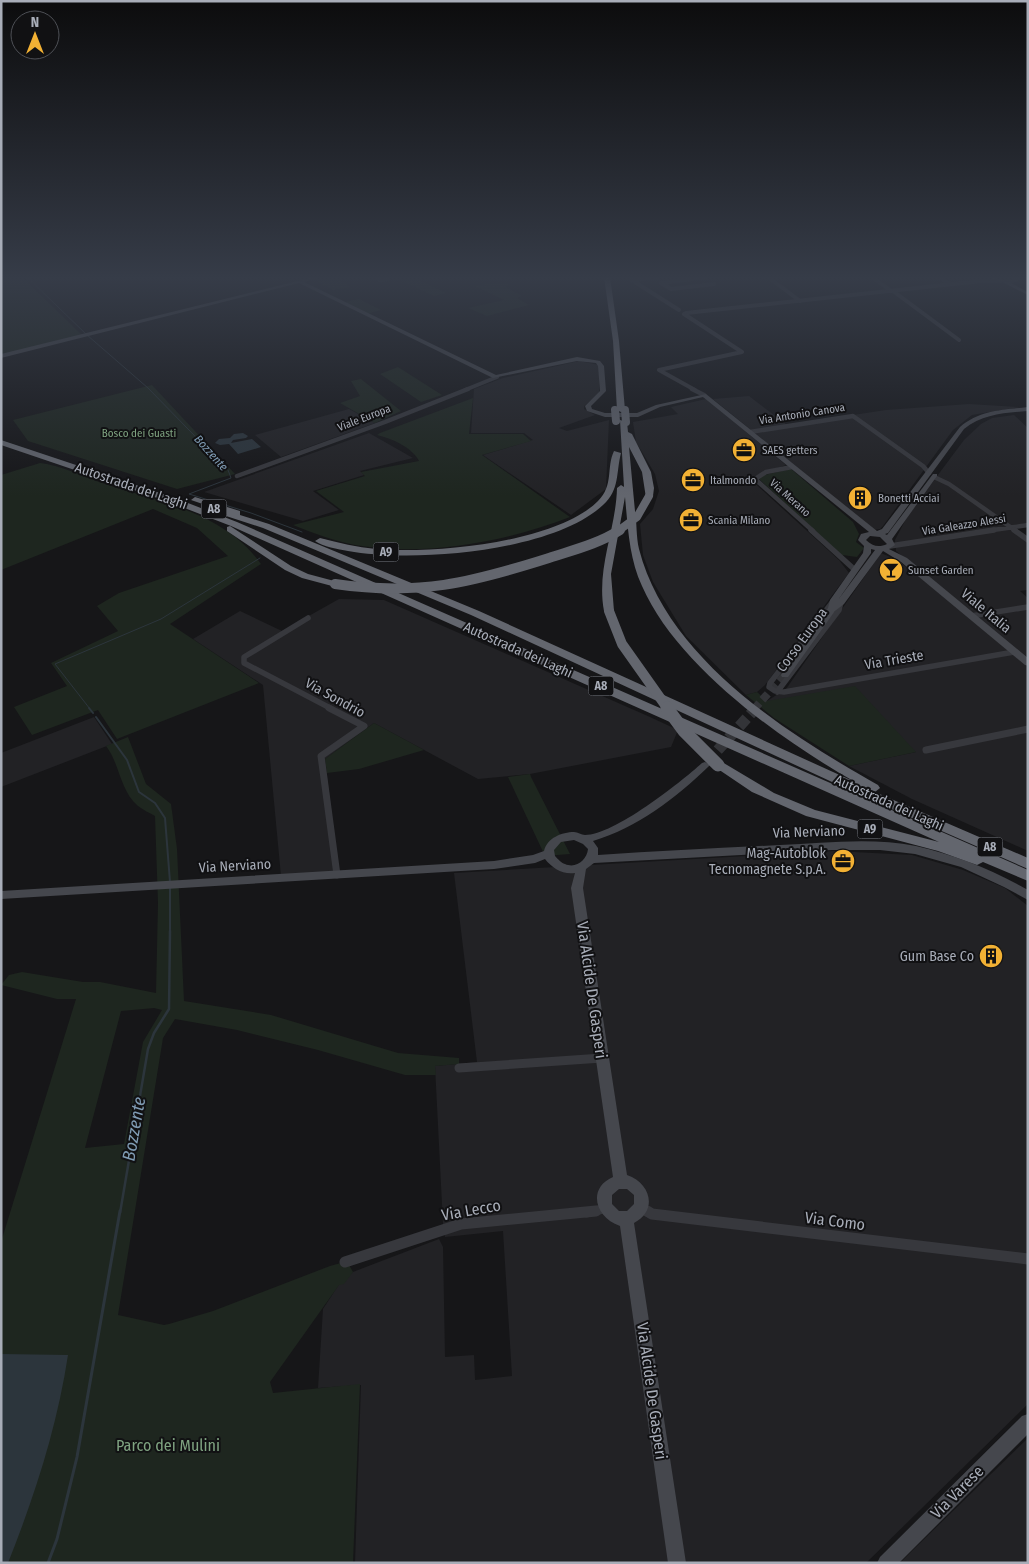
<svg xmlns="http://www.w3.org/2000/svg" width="1029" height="1564" font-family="'Fira Sans Condensed',sans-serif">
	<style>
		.built { fill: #222225 }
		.green { fill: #1e261f; fill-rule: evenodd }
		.water { fill: #2c353c }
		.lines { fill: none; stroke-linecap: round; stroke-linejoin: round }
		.stream-far3 { stroke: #2c353c; stroke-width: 1 }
		.stream-far2 { stroke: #2c353c; stroke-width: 2 }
		.stream-far1 { stroke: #2c353c; stroke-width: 2.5 }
		.stream { stroke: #2c353c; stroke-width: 3 }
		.secondary-tunnel-far1 { stroke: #333438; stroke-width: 8; stroke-dasharray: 8 4.5; stroke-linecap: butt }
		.secondary-tunnel { stroke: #333438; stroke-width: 11; stroke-dasharray: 11 5; stroke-linecap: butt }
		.street-far5 { stroke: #37383d; stroke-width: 4 }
		.street-far4 { stroke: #37383d; stroke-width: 4.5 }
		.street-far3 { stroke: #37383d; stroke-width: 5.5 }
		.street-far2 { stroke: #37383d; stroke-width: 7 }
		.street-far1 { stroke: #37383d; stroke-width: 9 }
		.street { stroke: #37383d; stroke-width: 11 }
		.secondary { fill: #45474d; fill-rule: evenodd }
		.highway { fill: #63666e; fill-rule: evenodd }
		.highway-bridge-far2 { stroke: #63666e; stroke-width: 8 }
		.highway-bridge-far1 { stroke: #63666e; stroke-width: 10 }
		.highway-bridge { stroke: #63666e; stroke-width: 13 }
		.labels { text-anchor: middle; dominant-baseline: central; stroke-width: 4; stroke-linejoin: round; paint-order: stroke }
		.far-street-label { font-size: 11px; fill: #a8adb8; stroke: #111113 }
		.far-park-label { font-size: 11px; fill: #7fa381; stroke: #111113 }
		.far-poi-label { font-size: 11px; fill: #a8adb8; stroke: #111113; text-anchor: start }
		.far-water-label { font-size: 12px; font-style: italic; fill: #7f9bb3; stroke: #111113 }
		.shield { fill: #111113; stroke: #7b7e86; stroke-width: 1 }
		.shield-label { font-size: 12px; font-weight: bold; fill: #a8adb8 }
		.street-label { font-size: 14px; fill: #a8adb8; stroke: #111113 }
		.poi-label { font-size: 14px; fill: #a8adb8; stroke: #111113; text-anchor: end }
		.near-street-label { font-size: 16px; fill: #a8adb8; stroke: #111113 }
		.near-park-label { font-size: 16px; fill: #7fa381; stroke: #111113 }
		.near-water-label { font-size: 18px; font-style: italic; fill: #7f9bb3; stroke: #111113 }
	</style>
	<rect width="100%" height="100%" fill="#161618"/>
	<path class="built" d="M579 361 599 365V394L584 406V409L595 415 559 428 567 431 609 420 606 489 571 515 483 455 533 440 524 433H471L474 389 503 378Z
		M749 396 787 425 886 410 969 404 1020 407 972 415 953 430 883 526 880 529 874 530 713 399Z
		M706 399 786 465 749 478 839 560 849 573 765 685 757 692 746 695 686 636 653 582 643 555 640 524 653 509 659 491 655 474 636 442 633 422 678 414 671 407Z
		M349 409 375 423 281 457 255 435Z
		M1014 415 1028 428V523L1014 525 1012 530 1028 541V590L1020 591 1028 598V661L896 551 895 540 908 515 964 440 981 424 992 418Z
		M369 433 413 458 360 471 364 475 313 491 339 510 303 521 204 492Z
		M881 553 897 560 916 574 1028 667V851L912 799 849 766 916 752 767 701 786 689Z
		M339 599 384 600 650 717 678 730 671 747 530 774 478 779 374 723 325 759 339 872 281 876 263 685 193 639 240 611 282 631Z
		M94 717 112 744 1 787V753Z
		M834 851 912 855 963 870 1005 888 1028 906V1404L866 1563H355L361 1385 318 1388 323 1309 345 1275 439 1239 443 1247 445 1357 474 1355 475 1380 512 1376 503 1231 445 1237 443 1224 435 1066 477 1062 454 873Z
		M1028 1438V1563H900L916 1547Z"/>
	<path class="green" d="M1 277H22L82 335 1 355Z
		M322 277H335L350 287 333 290 313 279Z
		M412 277 446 293 434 296 396 278Z
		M487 284H508L506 287 522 296 517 298 529 305 487 316 468 308 504 300 475 286Z
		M359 299 381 310 366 314 345 302Z
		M398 367 442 395 421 402 380 374Z
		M361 379 401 411 375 423 340 403 360 396 351 381Z
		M152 385 235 474 177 489 28 441 13 420Z
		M473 398 469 434H523L531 441 482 455 570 517C506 542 423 557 355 545 334 541 313 533 293 525L344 512 316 491 365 476 361 472 419 461C413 448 391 438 377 435L380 433Z
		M40 463C61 465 84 477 105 484 160 502 225 513 261 564L170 624 259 683 117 739 98 710 32 735 14 707 67 686 51 663 118 631 97 606 119 593 228 556 197 528 153 509 1 570V475Z
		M791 469 853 522 859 534 856 542 864 548 857 557 842 555 759 479 764 475Z
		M855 686 916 752 849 766 774 718 746 695 757 692 767 701Z
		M374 723 424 750 359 769 327 773 325 759Z
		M128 737 146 784 171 804 177 849 184 1001 271 1015 398 1053 459 1058V1064L435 1066 436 1075H405L318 1050 237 1030 175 1019 163 1038 118 1315 164 1325 169 1324 213 1311 330 1266 341 1263 349 1265 353 1272 344 1284 339 1285 270 1382 273 1393 360 1384 353 1563H1V1242L76 999H57L1 985 9 975 22 972 83 982H100L156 993 158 903 155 816C150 813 143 810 138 806 120 791 120 764 106 746ZM154 1008 162 1010 143 1042 124 1144 85 1148 121 1011Z
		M530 774 531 777 570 854 545 856 508 777Z"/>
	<path class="water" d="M243 433 248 436 246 438 233 440 231 443 252 439 261 447 238 454 229 444 220 445 215 443 219 439 230 438 234 434Z
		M1 1354 68 1355C57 1427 35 1495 8 1563H1Z"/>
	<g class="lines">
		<path class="stream-far3" d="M27 277 87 335 148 388 228 470 231 478 189 494 251 513 302 532
			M90 709 55 664 161 619 260 558"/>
		<path class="stream-far2" d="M89 708 93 713
			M96 717 127 760 139 792 155 803 165 818 170 882
			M170 932V887"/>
		<path class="stream-far1" d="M120 1213 148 1049 154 1033 169 1009 170 931"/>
		<path class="stream" d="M48 1563 57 1539 77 1457 120 1211"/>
		<path class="secondary-tunnel-far1" d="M754 709 785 675"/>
		<path class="secondary-tunnel" d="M707 762 756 708"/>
		<path class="street-far5" d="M373 277 380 280 389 279
			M627 277 679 310
			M706 277 661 283 671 289 714 284
			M768 277 800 301
			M872 277 891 291
			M939 277 950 284
			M633 280 660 277
			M893 291 959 340
			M686 313 981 281H1000
			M684 314 742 352
			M465 390 497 377
			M695 390 659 370 742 352"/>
		<path class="street-far4" d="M692 389 704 395
			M750 432 853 416 923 466 929 473
			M792 467 766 472 755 479 813 531
			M237 476 385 422 468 389
			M934 477 949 484 1016 531
			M986 531 1028 525"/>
		<path class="street-far3" d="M811 530 855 570
			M1014 530 1028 540
			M890 546 994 530
			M834 600 770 683 769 687 775 691 784 692 1014 652
			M971 616 1028 607
			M308 618 244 657V663L332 709
			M777 692 839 610 841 602"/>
		<path class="street-far2" d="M329 708 364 726 321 756 337 875
			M926 750 1028 729"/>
		<path class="street-far1" d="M459 1068 602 1058
			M640 1208 649 1213
			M586 1213 607 1208"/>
		<path class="street" d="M647 1211 652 1214 1028 1259
			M345 1262 461 1224 596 1211"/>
		<path class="secondary" d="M314 277H321L304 282 496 375 577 357 600 361 604 366 606 391 591 406 592 409 605 413H637L656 405 706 394 877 531 882 529 960 427C980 410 1003 410 1028 407V411C1004 413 983 414 964 429L888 533 885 534 887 535 933 474H937V476L892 539 895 545 889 549 907 558 1028 658V666L1025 665 901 562 883 551 844 604 835 611 788 677H782L781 675 828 608 830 600 863 553 864 546 858 540 861 534 869 532 703 397 660 407 638 417H605L587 411 585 406 600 391 598 366 596 363 577 361 493 378 299 283 1 358V354ZM870 536 880 537 887 544C879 548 872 546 866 540ZM871 549 875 550 838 600 871 553Z
			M991 277 1004 280H1013L1011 277H1016L1019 281 1011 283 1028 292V295L1004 283 996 281Z
			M705 762 710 765 708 767C676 798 637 828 593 841L598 848V855C659 851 719 848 780 845 824 843 872 837 916 846 955 855 993 870 1028 890V900L1004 887 961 867 915 854 880 850H832L594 863 586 869 583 888 627 1175C651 1183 658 1211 634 1223L686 1563H668L620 1226C595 1218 587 1188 613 1177L571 888 575 873C563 875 552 868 545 859L535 863 494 869 1 899V891L494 861 533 855 544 851C547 838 562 832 574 832 578 832 581 835 585 835 614 835 680 783 702 763ZM574 840 583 844 588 849C587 860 576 869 565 864 561 863 558 859 555 856L554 850 561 842ZM619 1189H627L634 1195V1204L627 1211H619L612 1204V1195Z
			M1028 1414V1434L899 1563H877L880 1557 1022 1416Z"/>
		<path class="highway" d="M604 277H610L619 341 625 410 621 412 617 410 613 341Z
			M620 420 627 422 628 432 632 434 651 472 654 488 653 496 646 498 642 472 629 447C631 468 633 490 635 511 637 523 636 536 639 549 667 658 786 733 878 785L880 788 875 792 1028 858V869L871 800 471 615 263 528 226 516V512L191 500 195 497 240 511V515L269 524 479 611 855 782C781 740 677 666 642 586 629 558 628 528 625 497L611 574 614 611 609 614 604 611C596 568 616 530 617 488L621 485 624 487Z
			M1 440 175 498 237 522 1028 870V881L983 862 977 865 938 851 806 816 752 792 712 765 714 762H722L774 793 815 810 939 842 231 526 169 502 1 445Z
			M614 451 621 453C616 472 620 490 603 505 553 552 413 563 348 551 338 549 323 547 315 541L320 538C339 543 357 547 376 549 433 554 556 543 598 501 614 485 606 468 614 451Z
			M230 526 291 566 308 574 338 582 340 584 335 587 332 586 302 578 285 570 227 531V527Z"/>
		<path class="highway-bridge-far2" d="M615 410 616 421
			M625 410 626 422
			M618 531 637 517 649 496"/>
		<path class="highway-bridge-far1" d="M335 584C419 596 470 583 549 558 573 550 598 544 620 530
			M609 611 622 644 668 709"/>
		<path class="highway-bridge" d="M667 708 684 731 718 765"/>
	</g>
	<linearGradient id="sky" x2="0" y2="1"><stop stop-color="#0c0c0d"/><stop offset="0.56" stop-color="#363c48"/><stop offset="1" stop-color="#363c48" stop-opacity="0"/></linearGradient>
	<rect width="1029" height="496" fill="url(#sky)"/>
	<defs>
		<g id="office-disc" transform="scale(1.25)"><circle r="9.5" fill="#f2b134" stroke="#111113"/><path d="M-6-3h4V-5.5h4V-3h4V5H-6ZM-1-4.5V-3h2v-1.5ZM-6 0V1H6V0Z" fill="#111"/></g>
		<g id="building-disc" transform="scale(1.25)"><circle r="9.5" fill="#f2b134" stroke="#111113"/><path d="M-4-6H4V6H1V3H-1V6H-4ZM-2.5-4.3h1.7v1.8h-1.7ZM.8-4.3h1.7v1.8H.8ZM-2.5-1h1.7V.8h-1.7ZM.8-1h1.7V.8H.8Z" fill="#111"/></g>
		<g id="bar-disc" transform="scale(1.25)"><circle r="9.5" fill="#f2b134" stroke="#111113"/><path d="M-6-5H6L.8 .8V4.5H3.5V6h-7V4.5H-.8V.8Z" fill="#111"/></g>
	</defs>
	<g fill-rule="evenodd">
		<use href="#office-disc" x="744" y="450"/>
		<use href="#office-disc" x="693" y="480"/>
		<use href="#building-disc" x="860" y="498"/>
		<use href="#office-disc" x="691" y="520"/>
		<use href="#bar-disc" x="891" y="570"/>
		<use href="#office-disc" x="843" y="861"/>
		<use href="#building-disc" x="991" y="956"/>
	</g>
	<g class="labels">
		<g class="far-street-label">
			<text transform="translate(802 414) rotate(-9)">Via Antonio Canova</text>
			<text transform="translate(364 418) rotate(-21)">Viale Europa</text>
			<text transform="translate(790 498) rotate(42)">Via Merano</text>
			<text transform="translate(964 525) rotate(-9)">Via Galeazzo Alessi</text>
		</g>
		<g class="far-park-label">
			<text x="139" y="433">Bosco dei Guasti</text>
		</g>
		<g class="far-poi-label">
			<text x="762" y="450">SAES getters</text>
			<text x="710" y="480">Italmondo</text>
			<text x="878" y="498">Bonetti Acciai</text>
			<text x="708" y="520">Scania Milano</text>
			<text x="908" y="570">Sunset Garden</text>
		</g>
		<g class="far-water-label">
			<text transform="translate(211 453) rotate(48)">Bozzente</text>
		</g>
		<g class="shield">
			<rect x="201.5" y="499.5" width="25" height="19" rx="4"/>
			<rect x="373.5" y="542.5" width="25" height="19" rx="4"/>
			<rect x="588.5" y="676.5" width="25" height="19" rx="4"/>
			<rect x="857.5" y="819.5" width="25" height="19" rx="4"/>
			<rect x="977.5" y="837.5" width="25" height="19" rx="4"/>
		</g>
		<g class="shield-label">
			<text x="214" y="509">A8</text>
			<text x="386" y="552">A9</text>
			<text x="601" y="686">A8</text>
			<text x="870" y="829">A9</text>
			<text x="990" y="847">A8</text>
		</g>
		<g class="street-label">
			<text transform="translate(131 486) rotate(19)">Autostrada dei Laghi</text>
			<text transform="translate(986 611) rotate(40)">Viale Italia</text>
			<text transform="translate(802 640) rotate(-54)">Corso Europa</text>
			<text transform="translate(518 650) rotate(24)">Autostrada dei Laghi</text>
			<text transform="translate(894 660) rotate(-10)">Via Trieste</text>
			<text transform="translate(335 698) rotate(29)">Via Sondrio</text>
			<text transform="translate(889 803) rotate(24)">Autostrada dei Laghi</text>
			<text transform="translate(809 832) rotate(-2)">Via Nerviano</text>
			<text transform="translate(235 866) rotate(-3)">Via Nerviano</text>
		</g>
		<g class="poi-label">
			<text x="826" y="853">Mag-Autoblok<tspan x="826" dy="16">Tecnomagnete S.p.A.</tspan></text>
			<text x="974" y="956">Gum Base Co</text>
		</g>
		<g class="near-street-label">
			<text transform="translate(592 990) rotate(82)">Via Alcide De Gasperi</text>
			<text transform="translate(471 1210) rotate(-10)">Via Lecco</text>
			<text transform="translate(835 1221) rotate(7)">Via Como</text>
			<text transform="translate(652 1391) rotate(82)">Via Alcide De Gasperi</text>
			<text transform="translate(957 1492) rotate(-45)">Via Varese</text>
		</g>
		<g class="near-park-label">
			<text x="168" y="1445">Parco dei Mulini</text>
		</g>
		<g class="near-water-label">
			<text transform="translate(134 1129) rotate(-80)">Bozzente</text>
		</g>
	</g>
	<rect width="1029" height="1564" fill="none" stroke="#a8adb8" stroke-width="5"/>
	<g transform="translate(35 35)"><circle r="24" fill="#111113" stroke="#4d4f55"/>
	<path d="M0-4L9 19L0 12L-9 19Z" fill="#f2b134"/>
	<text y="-8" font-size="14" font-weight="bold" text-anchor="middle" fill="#a8adb8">N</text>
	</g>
</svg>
